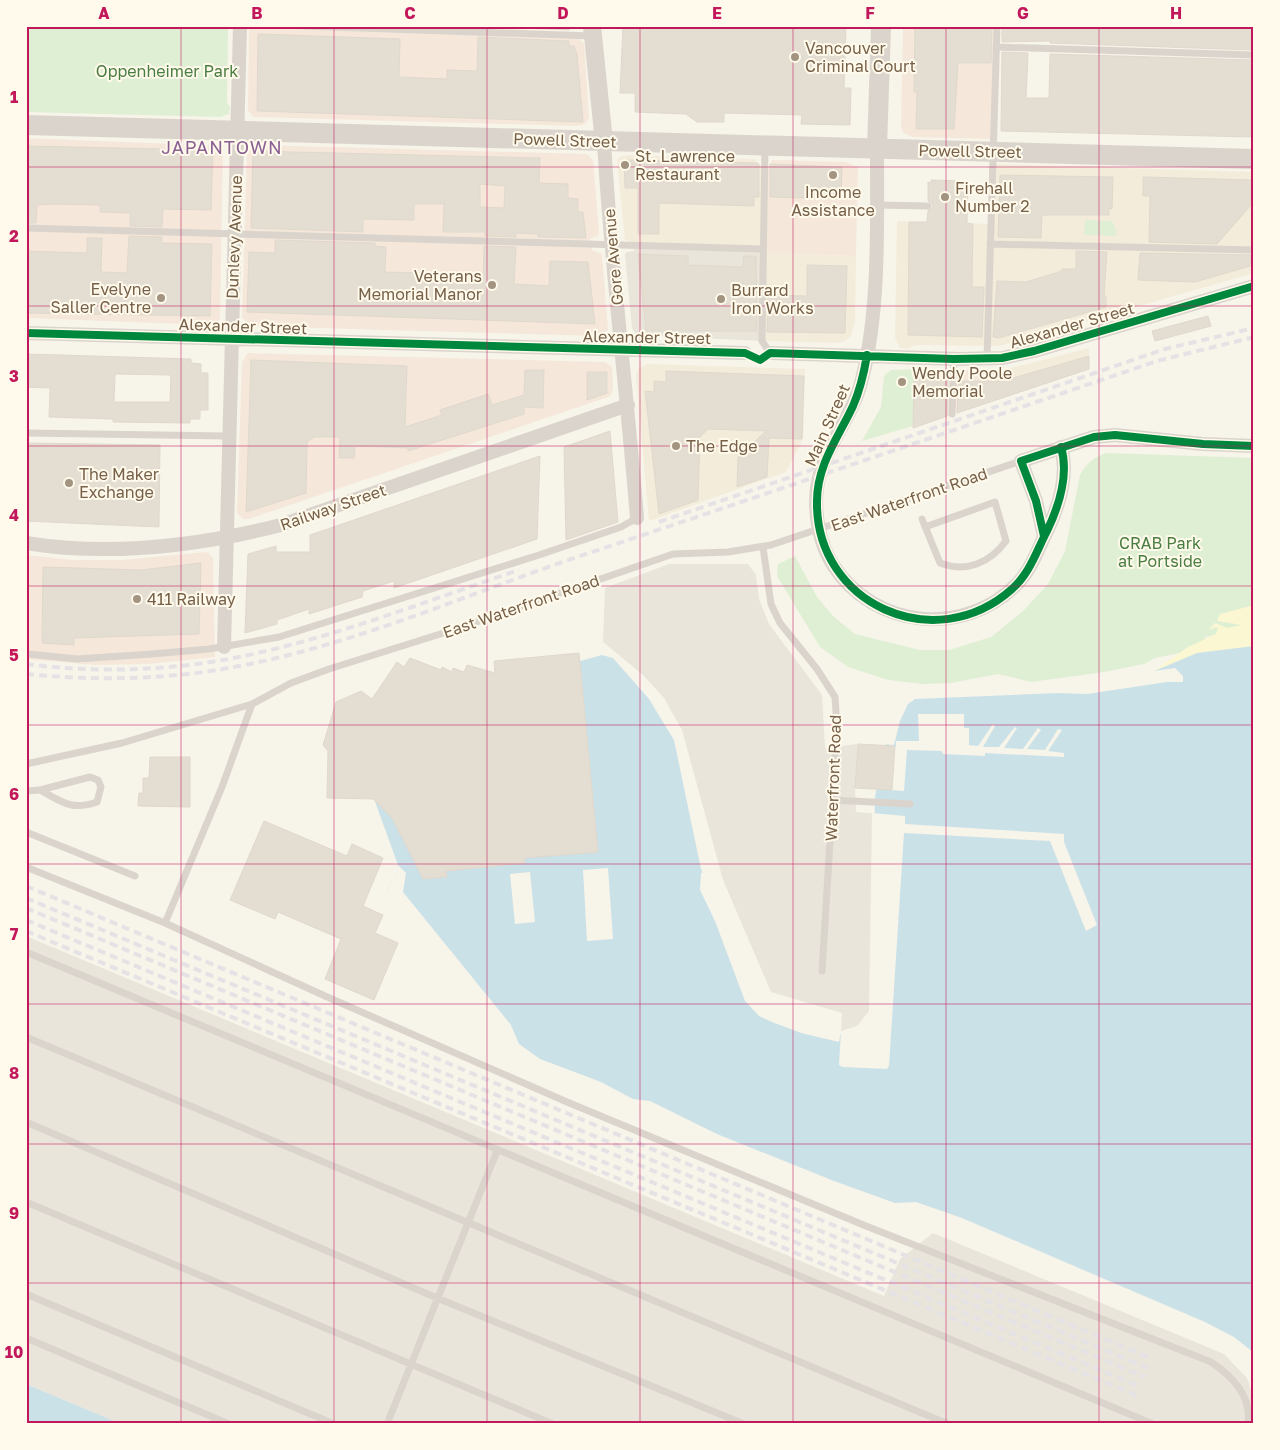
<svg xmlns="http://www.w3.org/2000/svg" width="1280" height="1450" font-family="'Golos Text',sans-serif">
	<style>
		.residential { fill: #f3ecda }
		.commercial { fill: #f5e8da }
		.industrial { fill: #eae5db }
		.green { fill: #dfefd4 }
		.sand { fill: #faf7d2 }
		.water { fill: #cbe1e8 }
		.pier { fill: #f7f4ea }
		.building { fill: #e4ddd1; stroke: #e0d8cc; fill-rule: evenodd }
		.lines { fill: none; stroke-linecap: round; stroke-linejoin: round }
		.service { stroke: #dad4cd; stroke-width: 7 }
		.minor { stroke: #dad4cd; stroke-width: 14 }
		.tertiary { stroke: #dad4cd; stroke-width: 18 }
		.secondary { stroke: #dad4cd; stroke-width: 20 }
		.rail { stroke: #e5e2e5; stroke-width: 4; stroke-dasharray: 8 5; stroke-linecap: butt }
		.cycleway-casing { stroke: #fffaeb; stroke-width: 11 }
		.cycleway { stroke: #00873e; stroke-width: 8 }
		.grid { fill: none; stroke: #c2185b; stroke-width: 1; stroke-opacity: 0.55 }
		.poi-dot { fill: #a39481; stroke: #fffaeb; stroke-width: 2 }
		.labels { text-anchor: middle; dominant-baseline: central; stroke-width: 4; stroke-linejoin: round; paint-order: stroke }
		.poi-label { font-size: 16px; fill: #766049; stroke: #fffaeb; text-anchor: start }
		.park-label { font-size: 16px; fill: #497d41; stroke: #fffaeb }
		.street-label { font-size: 16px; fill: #766049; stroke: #fffaeb }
		.neighbourhood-label { font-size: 18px; letter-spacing: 1px; fill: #8b6093; stroke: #fffaeb }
		.neatline { fill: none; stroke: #c2185b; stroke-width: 2 }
		.grid-label { font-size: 16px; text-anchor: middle; font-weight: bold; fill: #c2185b }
	</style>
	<rect width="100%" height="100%" fill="#f7f4ea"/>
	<path class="residential" d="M629 155 755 159 759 165 764 166 763 249 634 246 633 242 625 240 617 160 620 157Z
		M992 164 1254 172V244L1252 245V255L1254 256V273L999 346 916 345 908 349 900 348 895 337 897 221 990 224Z
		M762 253 856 256 855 321 851 336 845 341 837 343 762 341Z
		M1089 348V369L1002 398 1003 370Z
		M647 364 805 369 803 439 786 472 649 521 636 376 638 369Z"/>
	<path class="commercial" d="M249 26H305L578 39 584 43 589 118 585 124 577 126 253 117 248 110Z
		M903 26H997L993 139 912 137 904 133 901 127Z
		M26 138 223 146 220 319 218 322 211 325 26 318Z
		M257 145 587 154 593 160 599 232 598 236 590 239 592 250 602 254 608 330 598 336 249 326 242 317 247 152 249 146Z
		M772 160 846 162 858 167 856 256 762 253 764 166H770Z
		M248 353 605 362 612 367 613 388 611 395 608 397 249 519H243L237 513 242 362Z
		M914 369 1003 370 1002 398 913 428Z
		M205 552 209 553 213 558 215 657 149 664 95 665 26 659V555L74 560H122Z"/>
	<path class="industrial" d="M634 246 763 249 762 341 636 335 632 328 625 255 627 252 634 251Z
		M669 564H748L756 575 759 599 769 624 822 695 825 748 858 744 895 746 855 788 856 812 905 816 889 1066 839 1065 842 1013 771 992 723 880 682 730 664 698 643 675 603 642 605 588Z
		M26 936 884 1296 900 1259 933 1233 1224 1354 1247 1378 1254 1398V1424H120L26 1384Z"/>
	<path class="green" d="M26 26H228L227 103 230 107 229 114 220 117 26 112Z
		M1085 220 1112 221 1116 229V236L1084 235Z
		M914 369 913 426 862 441 881 407 884 376 891 370Z
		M1107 453 1254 458V627L1205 637 1204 648 1155 658 1144 664 1104 672 1031 682 998 674 951 683 923 684 888 680 848 667 820 647 777 576 778 564 795 556 817 597 833 616 855 634 920 650H949L991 637 1022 612 1048 584 1065 551 1080 475C1087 463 1094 457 1107 453Z"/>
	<path class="sand" d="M1254 605V679L1152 672 1188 647 1216 634 1218 627 1208 630 1215 623 1227 628 1242 625 1217 621 1220 614Z"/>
	<path class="water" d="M1254 646V1371L1227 1345 1159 1315 527 1059 389 892 388 886 395 878 398 865 365 774 370 720 602 655 613 658 649 699 674 740 701 869 727 930 745 995 771 1016 840 1034 858 1028 871 1012 875 797 887 737 908 699 1106 684 1152 672 1197 653Z
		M26 1384 121 1424H26Z"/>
	<path class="pier" d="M1162 665 1154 671 1175 668 1183 676V682H1167L1087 694 1057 693 915 699 908 704 900 721 894 745 883 744 885 736 906 698 915 691 951 692 1105 681Z
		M918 714H964V728H969V745L978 746 993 724 995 726 983 747H999L1015 727 1017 728 1004 748 1023 749 1038 728 1041 730 1027 749 1045 750 1058 729 1062 730 1048 751 1064 753V757L985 753V756L943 754 942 751 907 750 904 791 874 789 883 746H896V741H919Z
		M872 813 905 816V824L1064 834V842L1097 925 1086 931 1050 841 904 833 889 1066 887 1069 842 1067 839 1065 841 1031 857 1026 869 1011Z
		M398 865 406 873 403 892 511 1025 519 1044 540 1059 601 1082 633 1099 650 1101 717 1134 834 1181 895 1203 916 1202 962 1218 1205 1322 1234 1337 1254 1353V1374L1241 1359 1226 1348 1158 1317 713 1146 607 1101 538 1068 510 1048 401 910 389 892 388 886 395 878Z
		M608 868 613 939 587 941 583 870Z
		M530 872 535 922 515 924 510 874Z
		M705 872 729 929 748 994 761 1007 772 1014 841 1031 839 1042 801 1033 772 1022 759 1016 745 1001 715 921 700 890 701 873Z"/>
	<path class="building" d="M479 26H569V30Z
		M623 26H846L844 88H851L850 125 801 124 802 115 724 113V122H697L686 114 635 112V93H620Z
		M915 26H992L991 63H958L954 129H916L917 92H914Z
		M1002 26H1254V50L1050 43V41L1002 42Z
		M258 34 400 39 399 77 447 79V70L477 71 478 37 569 41V46H574L577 54 583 122 257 111Z
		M1002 52 1028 53 1026 98H1049L1050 54 1254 60 1252 137 1001 131Z
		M26 146 213 150 211 210 163 209 162 227 130 226V213L100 212V205L53 204 37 205 36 223H26Z
		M253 151 540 158 539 183 568 184V198L578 199V212H583L586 238 538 237V234L516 233V237L485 236V232H443L444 204H414V220L363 219V232L251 228ZM480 184 505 186 504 208 480 207Z
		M624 160 756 163 759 164V197H754V206L659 203V234H638V188H625Z
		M770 164 842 167 841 199 770 197Z
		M1000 175 1113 177 1112 209 1109 208V215H1042L1041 238 998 237Z
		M1143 177 1252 180V204L1217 244 1149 242 1150 196H1143Z
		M931 180 966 181 968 183 967 223 973 224 972 287H984L982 337 908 335 909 222H927L928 211 933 207 932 203 928 201V182L931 183Z
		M129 236 162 237V243L212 244 210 316 26 313V251L87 253V238H102L101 272 127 273Z
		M275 240 375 243V246L386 247 385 272 453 274 452 283 483 284 484 246 516 247 514 284 549 286 550 261 588 262 595 324 247 312 249 252 275 253Z
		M1076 251 1107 252 1104 296H1106V307L999 338 993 337 997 281 1026 282 1062 271V269H1076Z
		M1140 253 1251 255 1250 266 1195 282 1138 280Z
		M638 254 688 256V265L743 267 744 256H756L757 331H646Z
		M807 265 847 266 845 333 767 332 768 295 807 296Z
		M1208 316 1211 326 1155 341 1152 331Z
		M26 354 191 359V363L201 364V373H208V410H200V419H190V423L113 422V419L49 417 50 388 26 387ZM115 374 171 375 170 402H114Z
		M1089 356V369L957 413 959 381H1003Z
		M251 360 407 366 405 427 442 415 440 410 488 394 492 405 524 395 525 370H544L543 408 524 407V414L408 451V448L355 446 354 458H339L340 437H314L307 442 306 493 246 512Z
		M666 371 804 376 802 439 769 438 767 477 737 487 738 457 766 431 708 429 700 437 698 500 659 514 645 391 654 392V381L666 382Z
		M587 372H607V393L587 400Z
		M914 379 948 380 947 416 913 428Z
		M610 431 618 522 566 540 564 447Z
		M26 443 160 445 159 527 26 521Z
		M540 456 537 539 394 588V581L363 591 362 597 309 614V609L277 620V624L245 633 248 554 276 546V552H310V535Z
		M201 563 199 634 74 638V645L42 643 43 567 141 570Z
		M579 653 598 852 525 858V863L446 871 447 877 423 879 392 818 373 799 327 798 328 751 323 745 336 702 361 691 372 699 397 662 404 667 410 658 441 670 442 667 452 672 453 668 464 672 467 665 495 673 494 661Z
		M858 744 895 746 892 790 855 788Z
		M150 757H190V807L138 806 139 793H143V778H149Z
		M264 821 347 856 352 844 383 858 363 906 383 915 375 933 398 943 374 1000 325 979 341 939 278 912 275 919 230 900Z"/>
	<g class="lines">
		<path class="service" d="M304 26 592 36
			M996 47 1254 55
			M765 146 762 341 770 353
			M876 205 928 206
			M26 228 763 249
			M990 244 1254 250
			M987 359 997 26
			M952 414 954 359
			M26 433 228 436
			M922 519 940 563C966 573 990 563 1006 541L995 502 925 527
			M763 547 771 604 780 623 817 669 835 697 837 727 822 971
			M28 654 77 659 152 654 209 649 279 637 539 555 621 527 637 518
			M26 764 122 743 252 704 291 683 329 669 453 630 673 554 728 552 771 545 1021 461
			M26 791 40 790 90 777 98 780 101 787 97 802C72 811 62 802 40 790
			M833 800 910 804
			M26 832 135 876
			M26 867 165 923 325 996 567 1102 866 1226 1211 1362C1232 1376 1252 1397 1248 1424
			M165 923 222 787 252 704
			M26 952 1153 1424
			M26 1037 948 1424
			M26 1122 437 1298 744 1424
			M26 1202 553 1424
			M26 1294 334 1424
			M26 1338 229 1424
			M387 1424 497 1151"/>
		<path class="minor" d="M604 142C611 267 627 392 637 518
			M877 149C877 221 880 310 862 379 853 418 822 448 817 488 814 514 819 543 833 565 874 629 965 638 1018 583 1032 568 1038 549 1047 531 1059 506 1069 475 1061 447
			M26 333 745 353
			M770 353 959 359 1002 358 1034 351 1254 286
			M1044 536 1036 501 1021 461 1094 437 1115 435 1203 444 1254 446
			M26 543C112 557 198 546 281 525L628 405
			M224 647 240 26"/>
		<path class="tertiary" d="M592 26 604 142"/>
		<path class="secondary" d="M26 125 1254 159
			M877 149 881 26"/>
		<path class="rail" d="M659 522 1165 349 1254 328
			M26 664C94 673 167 671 234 658 331 639 426 601 519 570
			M26 674C97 681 169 680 239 666 357 644 470 593 583 555 775 491 966 426 1157 361L1254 337
			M26 886 1152 1359
			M26 898 1148 1368
			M26 908 1145 1377
			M26 920 1141 1387
			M26 931 1138 1396"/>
		<g class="cycleway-casing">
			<path id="cycleway" d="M26 333 745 353 760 360 770 353 954 359 1002 358 1034 351 1254 286
				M867 355C864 373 860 390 853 406 838 438 817 465 817 501 815 604 935 658 1012 589 1030 573 1036 552 1047 531 1059 506 1069 474 1061 447
				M1044 536 1036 501 1021 461 1094 437 1115 435 1203 444 1254 446"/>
		</g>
		<use href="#cycleway" class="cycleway"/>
	</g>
	<path class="grid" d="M181 26V1424M334 26V1424M487 26V1424M640 26V1424M793 26V1424M946 26V1424M1099 26V1424M26 167H1254M26 306H1254M26 446H1254M26 586H1254M26 725H1254M26 864H1254M26 1004H1254M26 1144H1254M26 1283H1254"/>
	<g class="poi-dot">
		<circle cx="795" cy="57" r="5"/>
		<circle cx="625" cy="165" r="5"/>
		<circle cx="833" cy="175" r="5"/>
		<circle cx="945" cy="197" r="5"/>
		<circle cx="492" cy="285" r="5"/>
		<circle cx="161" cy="298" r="5"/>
		<circle cx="721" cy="299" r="5"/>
		<circle cx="902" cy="382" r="5"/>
		<circle cx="676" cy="446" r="5"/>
		<circle cx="69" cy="483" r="5"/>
		<circle cx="137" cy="599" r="5"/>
	</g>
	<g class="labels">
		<g class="poi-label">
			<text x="805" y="48">Vancouver<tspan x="805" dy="18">Criminal Court</tspan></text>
			<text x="635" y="156">St. Lawrence<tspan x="635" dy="18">Restaurant</tspan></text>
			<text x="955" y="188">Firehall<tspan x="955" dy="18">Number 2</tspan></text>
			<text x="833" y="192" text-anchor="middle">Income<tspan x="833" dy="18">Assistance</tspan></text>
			<text x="482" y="276" text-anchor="end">Veterans<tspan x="482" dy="18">Memorial Manor</tspan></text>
			<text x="151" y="289" text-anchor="end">Evelyne<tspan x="151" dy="18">Saller Centre</tspan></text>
			<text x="731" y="290">Burrard<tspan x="731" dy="18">Iron Works</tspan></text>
			<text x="912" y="373">Wendy Poole<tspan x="912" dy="18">Memorial</tspan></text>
			<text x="686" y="446">The Edge</text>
			<text x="79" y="474">The Maker<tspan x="79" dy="18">Exchange</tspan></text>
			<text x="147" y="599">411 Railway</text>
		</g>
		<g class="park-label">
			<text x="167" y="71">Oppenheimer Park</text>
			<text x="1160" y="543">CRAB Park<tspan x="1160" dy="18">at Portside</tspan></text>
		</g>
		<g class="street-label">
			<text transform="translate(565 140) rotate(2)">Powell Street</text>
			<text transform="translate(970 151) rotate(1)">Powell Street</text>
			<text transform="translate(234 237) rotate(-88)">Dunlevy Avenue</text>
			<text transform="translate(613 257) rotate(-95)">Gore Avenue</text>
			<text transform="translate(1072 325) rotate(-16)">Alexander Street</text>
			<text transform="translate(243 326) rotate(2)">Alexander Street</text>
			<text transform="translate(647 337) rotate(1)">Alexander Street</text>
			<text transform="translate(827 425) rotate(-66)">Main Street</text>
			<text transform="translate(909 499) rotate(-19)">East Waterfront Road</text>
			<text transform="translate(333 507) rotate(-19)">Railway Street</text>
			<text transform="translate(521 606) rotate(-19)">East Waterfront Road</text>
			<text transform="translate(833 778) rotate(-88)">Waterfront Road</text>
		</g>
		<g class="neighbourhood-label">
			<text x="222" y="147">JAPANTOWN</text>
		</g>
	</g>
	<rect width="1280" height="1450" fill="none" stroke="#fffaeb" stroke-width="55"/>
	<rect x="28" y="28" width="1224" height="1394" class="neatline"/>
	<g class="grid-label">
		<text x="104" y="19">A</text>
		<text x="257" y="19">B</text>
		<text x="410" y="19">C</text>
		<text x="563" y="19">D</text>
		<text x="717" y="19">E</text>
		<text x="870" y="19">F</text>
		<text x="1023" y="19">G</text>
		<text x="1176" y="19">H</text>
		<text x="14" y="103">1</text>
		<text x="14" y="242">2</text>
		<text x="14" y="382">3</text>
		<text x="14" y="521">4</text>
		<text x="14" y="661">5</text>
		<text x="14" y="800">6</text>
		<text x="14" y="940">7</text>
		<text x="14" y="1079">8</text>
		<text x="14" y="1219">9</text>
		<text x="14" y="1358">10</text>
	</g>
</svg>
